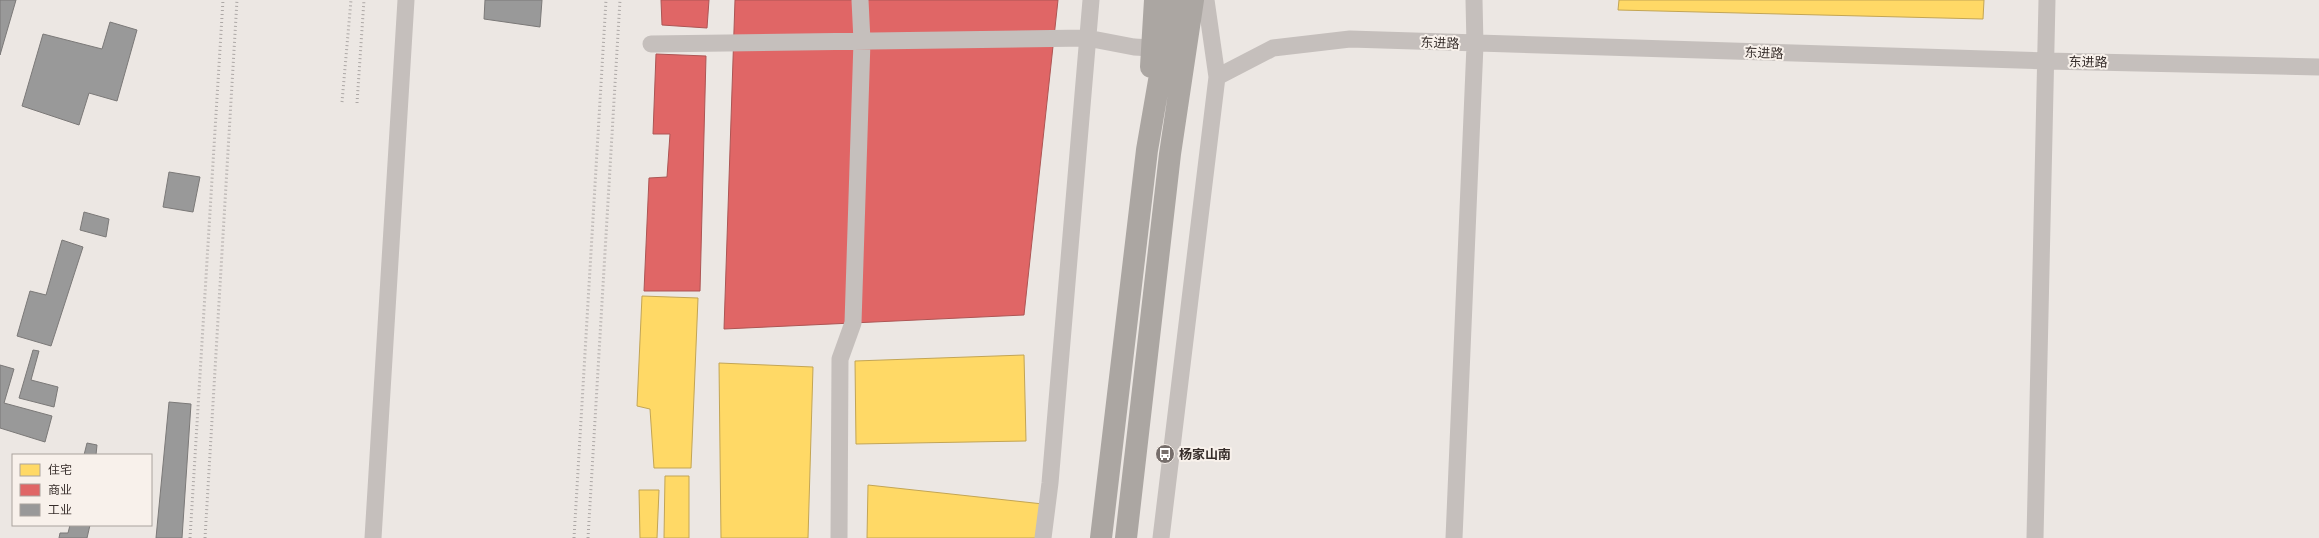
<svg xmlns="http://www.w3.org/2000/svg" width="2319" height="538" font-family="'PT Sans','Noto Sans SC',sans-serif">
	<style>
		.homes { fill: #ffd966; stroke: #c3a554 }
		.shops { fill: #e06666; stroke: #ad5554 }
		.industry { fill: #999; stroke: #7b7978 }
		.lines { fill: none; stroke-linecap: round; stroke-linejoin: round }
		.minor { stroke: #c5bfbc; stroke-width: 17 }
		.highway { stroke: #aba6a2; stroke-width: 22 }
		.rail { stroke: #ada8a6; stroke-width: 3; stroke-dasharray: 1 3; stroke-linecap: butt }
		.labels { text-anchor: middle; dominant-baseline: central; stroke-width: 4; stroke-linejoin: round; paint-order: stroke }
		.street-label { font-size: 13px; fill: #362d2a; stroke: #f8f1eb }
		.poi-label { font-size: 13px; font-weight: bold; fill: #362d2a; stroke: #f8f1eb; text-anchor: start }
	</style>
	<rect width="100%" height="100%" fill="#ece7e3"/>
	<path class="homes" d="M1619 0H1984L1983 19 1618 10Z
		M642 296 698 298 691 468H654L650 409 637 406Z
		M1024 355 1026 441 856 444 855 361Z
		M719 363 813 367 808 538H721Z
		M665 476H689V538H664Z
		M868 485 1043 504 1038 538H867Z
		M639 490H659L657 538H640Z"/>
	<path class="shops" d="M661 0H709L707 28 662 25Z
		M735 0H1058L1024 315 724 329Z
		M656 54 706 56 700 291H644L649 178 667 177 670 134H653Z"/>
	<path class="industry" d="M0 0H16L0 55Z
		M485 0H542L540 27 484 19Z
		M110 22 137 30 117 101 89 93 79 125 22 106 43 34 102 49Z
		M169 172 200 177 193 212 163 207Z
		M84 212 109 219 106 237 80 230Z
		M62 240 83 247 51 346 17 336 30 291 46 295Z
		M33 350 39 351 31 380 58 387 54 407 19 398Z
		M0 365 14 369 4 403 52 416 45 442 0 428Z
		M169 402 191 404 182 538H156Z
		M87 443 97 445 96 455H84Z
		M70 525H90L87 538H59L60 533H68Z"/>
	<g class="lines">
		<path class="minor" d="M651 44 1087 38 1134 47 1152 48
			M1217 77 1273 48 1350 39 2046 61 2319 67
			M373 538 406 0
			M839 538 840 359 853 323 862 41 860 0
			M1043 538 1050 483 1091 0
			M1161 538 1217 77 1206 0
			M1454 538 1475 45 1474 0
			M2035 538 2047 0"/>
		<path class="highway" d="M1151 67 1155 0
			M1101 538 1147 150 1173 0
			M1126 538 1170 154 1193 0"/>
		<path class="rail" d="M342 102 351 0
			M357 103 364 0
			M190 538 223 0
			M205 538 237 0
			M574 538 606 0
			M588 538 620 0"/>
	</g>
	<defs>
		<g id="bus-disc" transform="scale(1)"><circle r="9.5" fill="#766e6b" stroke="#f8f1eb"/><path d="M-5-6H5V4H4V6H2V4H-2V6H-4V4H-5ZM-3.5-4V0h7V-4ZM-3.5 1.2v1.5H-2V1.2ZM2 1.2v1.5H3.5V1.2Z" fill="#fff"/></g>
	</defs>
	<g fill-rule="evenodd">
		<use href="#bus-disc" x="1165" y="454"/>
	</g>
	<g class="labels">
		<g class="street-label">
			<text transform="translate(1440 43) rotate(2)">东进路</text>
			<text transform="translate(1764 53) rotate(2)">东进路</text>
			<text transform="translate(2088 62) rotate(1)">东进路</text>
		</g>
		<g class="poi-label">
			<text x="1179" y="454">杨家山南</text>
		</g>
	</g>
	<rect x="12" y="454" width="140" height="72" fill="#f8f1eb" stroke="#aaa39e"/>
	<rect x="20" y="464" width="20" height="12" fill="#ffd966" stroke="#aaa39e"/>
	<text x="48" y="474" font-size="12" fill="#362d2a">住宅</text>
	<rect x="20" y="484" width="20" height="12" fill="#e06666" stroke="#aaa39e"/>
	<text x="48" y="494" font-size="12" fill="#362d2a">商业</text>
	<rect x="20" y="504" width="20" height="12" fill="#999999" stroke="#aaa39e"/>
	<text x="48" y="514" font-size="12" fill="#362d2a">工业</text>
</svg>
